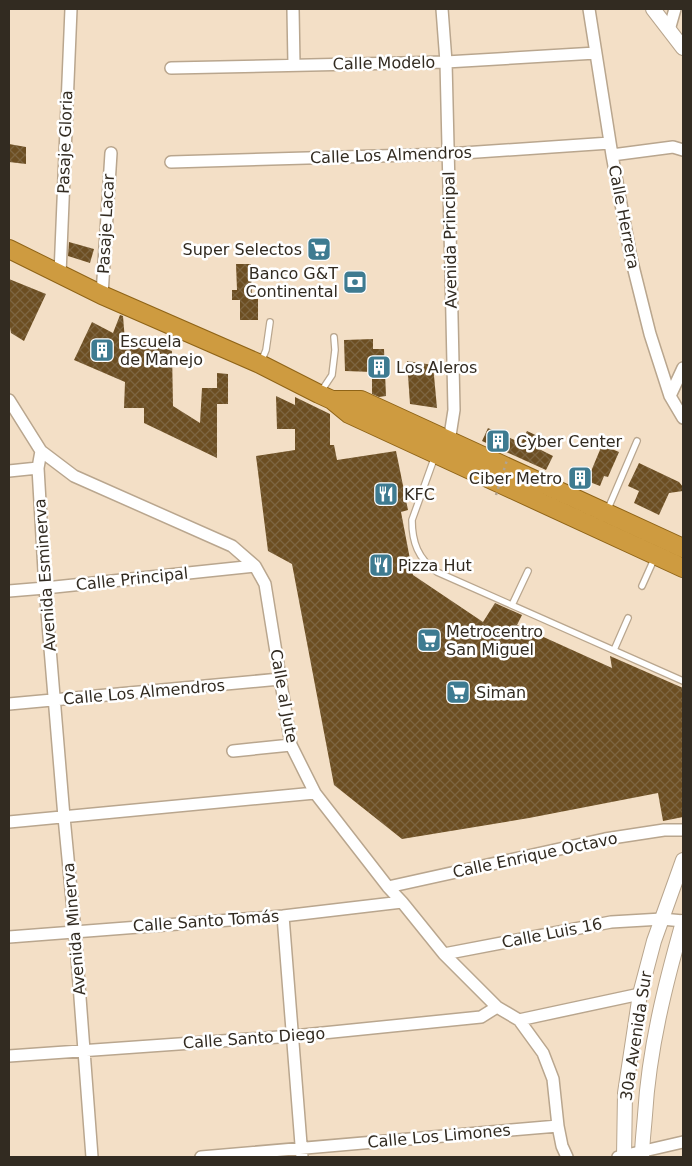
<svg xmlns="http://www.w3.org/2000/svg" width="692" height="1166" font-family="'DejaVu Sans',sans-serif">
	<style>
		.building { fill: url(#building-cross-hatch) }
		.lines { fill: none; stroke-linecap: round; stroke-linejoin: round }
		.service-casing { stroke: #b9a68e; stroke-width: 8 }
		.minor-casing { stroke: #b9a68e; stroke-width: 14 }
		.tertiary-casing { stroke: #b9a68e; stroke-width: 16 }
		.trunk-casing { stroke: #8f6417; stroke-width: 20 }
		.service { stroke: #fff; stroke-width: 5.5 }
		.minor { stroke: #fff; stroke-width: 11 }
		.tertiary { stroke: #fff; stroke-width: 14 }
		.trunk { stroke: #ce9b40; stroke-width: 18 }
		.path-bridge { stroke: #b2a38f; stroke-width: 2.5; stroke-dasharray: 2.5 4; stroke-linecap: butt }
		.labels { text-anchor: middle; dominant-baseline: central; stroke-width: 5; stroke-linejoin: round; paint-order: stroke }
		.street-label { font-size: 16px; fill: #322b21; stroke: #fff }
		.poi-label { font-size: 16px; fill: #322b21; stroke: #fff; text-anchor: start }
	</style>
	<defs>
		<pattern id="building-cross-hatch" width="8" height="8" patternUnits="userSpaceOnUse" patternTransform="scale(1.25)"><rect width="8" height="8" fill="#6c4e22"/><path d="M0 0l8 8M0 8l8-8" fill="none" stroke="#7d6541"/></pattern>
	</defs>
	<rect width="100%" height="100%" fill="#f3dfc6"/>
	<path class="building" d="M9 144 26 147V164L9 162Z
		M69 242 94 249 90 263 68 256Z
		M236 264H251L252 299H258V320H240V300H232V290H237Z
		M9 279 46 294 24 341 11 333 10 327H9Z
		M120 315 123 316 125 341H144L172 351 173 406 200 423 202 388H217V373L228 374V404H217V458L144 423V408H124L125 382 74 360 92 322 113 333Z
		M373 339V349H384L386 396 379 397 372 394V372L345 371 344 340Z
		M407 361 433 365 437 408 410 404Z
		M276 396 295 405V397L330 414V445H334L337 460 396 451 408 510 401 512 413 575 483 622 495 603 522 615 517 625 612 668 610 656 683 688V817L663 821 658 793 529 818 402 839 334 785 292 564 268 551 256 456 295 450V429H277Z
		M488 428 521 443 527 431 544 439 539 449 553 456 546 470 482 441Z
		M602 445 619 452 608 477 604 476 600 486 587 481Z
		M639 463 679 482 683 487V491L669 493 659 515 634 503 639 491 628 486Z
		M576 470 589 476 582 490 569 484Z"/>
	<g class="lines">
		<g class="service-casing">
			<path id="service" d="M261 362 266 350 270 322
				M320 393 332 375 335 350 334 337
				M435 456 412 520C412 542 418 559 437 572L683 681
				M607 511 637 441
				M642 586 655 557
				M512 605 528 571
				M614 650 628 618"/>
		</g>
		<g class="minor-casing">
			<path id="minor" d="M293 9 294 65
				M442 9 446 62 451 272 454 410 449 442
				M589 9 612 155 631 258 650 334 670 396 683 418
				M669 30 675 9
				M171 68 446 62 596 53
				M612 155 673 147 683 150
				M171 162 448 154 610 143
				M60 274 71 9
				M102 295 111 153
				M670 396 683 368
				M9 400 41 451 74 476 232 546 255 566 265 584 291 745 315 793 388 887 402 902 444 954 497 1007 519 1020 543 1053 553 1079 558 1126 562 1146 567 1157
				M41 451 38 468 45 588 64 817 75 931 92 1157
				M9 471 38 468
				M9 591 45 588 255 566
				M9 704 280 679
				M233 751 291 745
				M9 822 315 793
				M388 887 605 839 664 830H683
				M283 916 302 1157
				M9 937 283 916 402 902
				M444 954 611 922 662 919 683 921
				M519 1020 640 994
				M9 1056 293 1036 481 1017 497 1007
				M201 1157 558 1126
				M618 1157 683 1142"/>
		</g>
		<g class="tertiary-casing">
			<path id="tertiary" d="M653 9 683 48
				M624 1157 625 1093 640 994 654 941 683 860
				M642 1157C642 1143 644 1129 645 1115 649 1049 665 985 683 922"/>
		</g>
		<g class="trunk-casing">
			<path id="trunk" d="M9 249 102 295 260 364 319 394 332 400 349 414 683 568
				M332 400H361L683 548"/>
		</g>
		<use href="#service" class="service"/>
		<use href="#minor" class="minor"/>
		<use href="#tertiary" class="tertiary"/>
		<use href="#trunk" class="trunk"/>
		<path class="path-bridge" d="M496 495 507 460"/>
	</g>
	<defs>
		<g id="supermarket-square" transform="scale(1.25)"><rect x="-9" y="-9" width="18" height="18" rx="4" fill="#3e7b91" stroke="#fff"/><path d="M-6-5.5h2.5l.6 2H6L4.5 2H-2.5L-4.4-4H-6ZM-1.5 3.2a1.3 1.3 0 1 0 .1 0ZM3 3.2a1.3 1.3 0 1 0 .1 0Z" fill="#fff"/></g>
		<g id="bank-square" transform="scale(1.25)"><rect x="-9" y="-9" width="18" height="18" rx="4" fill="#3e7b91" stroke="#fff"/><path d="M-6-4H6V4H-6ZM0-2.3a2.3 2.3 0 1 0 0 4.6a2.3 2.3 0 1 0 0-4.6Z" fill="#fff"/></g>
		<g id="building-square" transform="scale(1.25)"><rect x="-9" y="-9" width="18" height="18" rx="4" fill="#3e7b91" stroke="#fff"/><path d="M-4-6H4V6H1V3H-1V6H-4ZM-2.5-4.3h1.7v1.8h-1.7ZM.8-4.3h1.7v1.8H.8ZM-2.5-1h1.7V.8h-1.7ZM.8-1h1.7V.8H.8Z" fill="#fff"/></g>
		<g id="restaurant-square" transform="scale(1.25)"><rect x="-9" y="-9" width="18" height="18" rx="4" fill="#3e7b91" stroke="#fff"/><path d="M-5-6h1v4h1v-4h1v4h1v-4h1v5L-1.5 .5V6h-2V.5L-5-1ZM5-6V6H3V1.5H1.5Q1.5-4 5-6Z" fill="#fff"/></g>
	</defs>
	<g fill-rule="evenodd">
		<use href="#supermarket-square" x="319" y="249"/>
		<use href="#bank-square" x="355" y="282"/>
		<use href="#building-square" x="102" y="350"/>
		<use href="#building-square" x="379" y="367"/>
		<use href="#building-square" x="498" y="441"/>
		<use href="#building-square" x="580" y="478"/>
		<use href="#restaurant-square" x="386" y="494"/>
		<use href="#restaurant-square" x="381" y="565"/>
		<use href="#supermarket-square" x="429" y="640"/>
		<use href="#supermarket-square" x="458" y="692"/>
	</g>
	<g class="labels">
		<g class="street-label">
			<text transform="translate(384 63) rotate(-1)">Calle Modelo</text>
			<text transform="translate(65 142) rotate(-88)">Pasaje Gloria</text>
			<text transform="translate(391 155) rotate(-2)">Calle Los Almendros</text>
			<text transform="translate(624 217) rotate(79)">Calle Herrera</text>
			<text transform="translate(106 224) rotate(-87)">Pasaje Lacar</text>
			<text transform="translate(450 240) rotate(-91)">Avenida Principal</text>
			<text transform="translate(45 575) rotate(-94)">Avenida Esminerva</text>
			<text transform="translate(132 579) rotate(-6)">Calle Principal</text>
			<text transform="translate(144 692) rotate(-5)">Calle Los Almendros</text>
			<text transform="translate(284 696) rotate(80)">Calle al Jute</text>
			<text transform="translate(535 855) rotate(-12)">Calle Enrique Octavo</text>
			<text transform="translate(206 921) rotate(-4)">Calle Santo Tomás</text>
			<text transform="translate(74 929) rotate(-95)">Avenida Minerva</text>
			<text transform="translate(552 933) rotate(-11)">Calle Luis 16</text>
			<text transform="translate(636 1036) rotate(-81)">30a Avenida Sur</text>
			<text transform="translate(254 1038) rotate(-4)">Calle Santo Diego</text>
			<text transform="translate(439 1136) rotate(-5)">Calle Los Limones</text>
		</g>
		<g class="poi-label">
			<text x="302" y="249" text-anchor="end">Super Selectos</text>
			<text x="338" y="273" text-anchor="end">Banco G&amp;T<tspan x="338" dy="18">Continental</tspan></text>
			<text x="120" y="341">Escuela<tspan x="120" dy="18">de Manejo</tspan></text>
			<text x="396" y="367">Los Aleros</text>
			<text x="516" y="441">Cyber Center</text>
			<text x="562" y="478" text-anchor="end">Ciber Metro</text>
			<text x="404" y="494">KFC</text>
			<text x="398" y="565">Pizza Hut</text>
			<text x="446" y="631">Metrocentro<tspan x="446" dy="18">San Miguel</tspan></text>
			<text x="476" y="692">Siman</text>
		</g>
	</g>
	<rect width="692" height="1166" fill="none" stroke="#322b21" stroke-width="20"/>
</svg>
